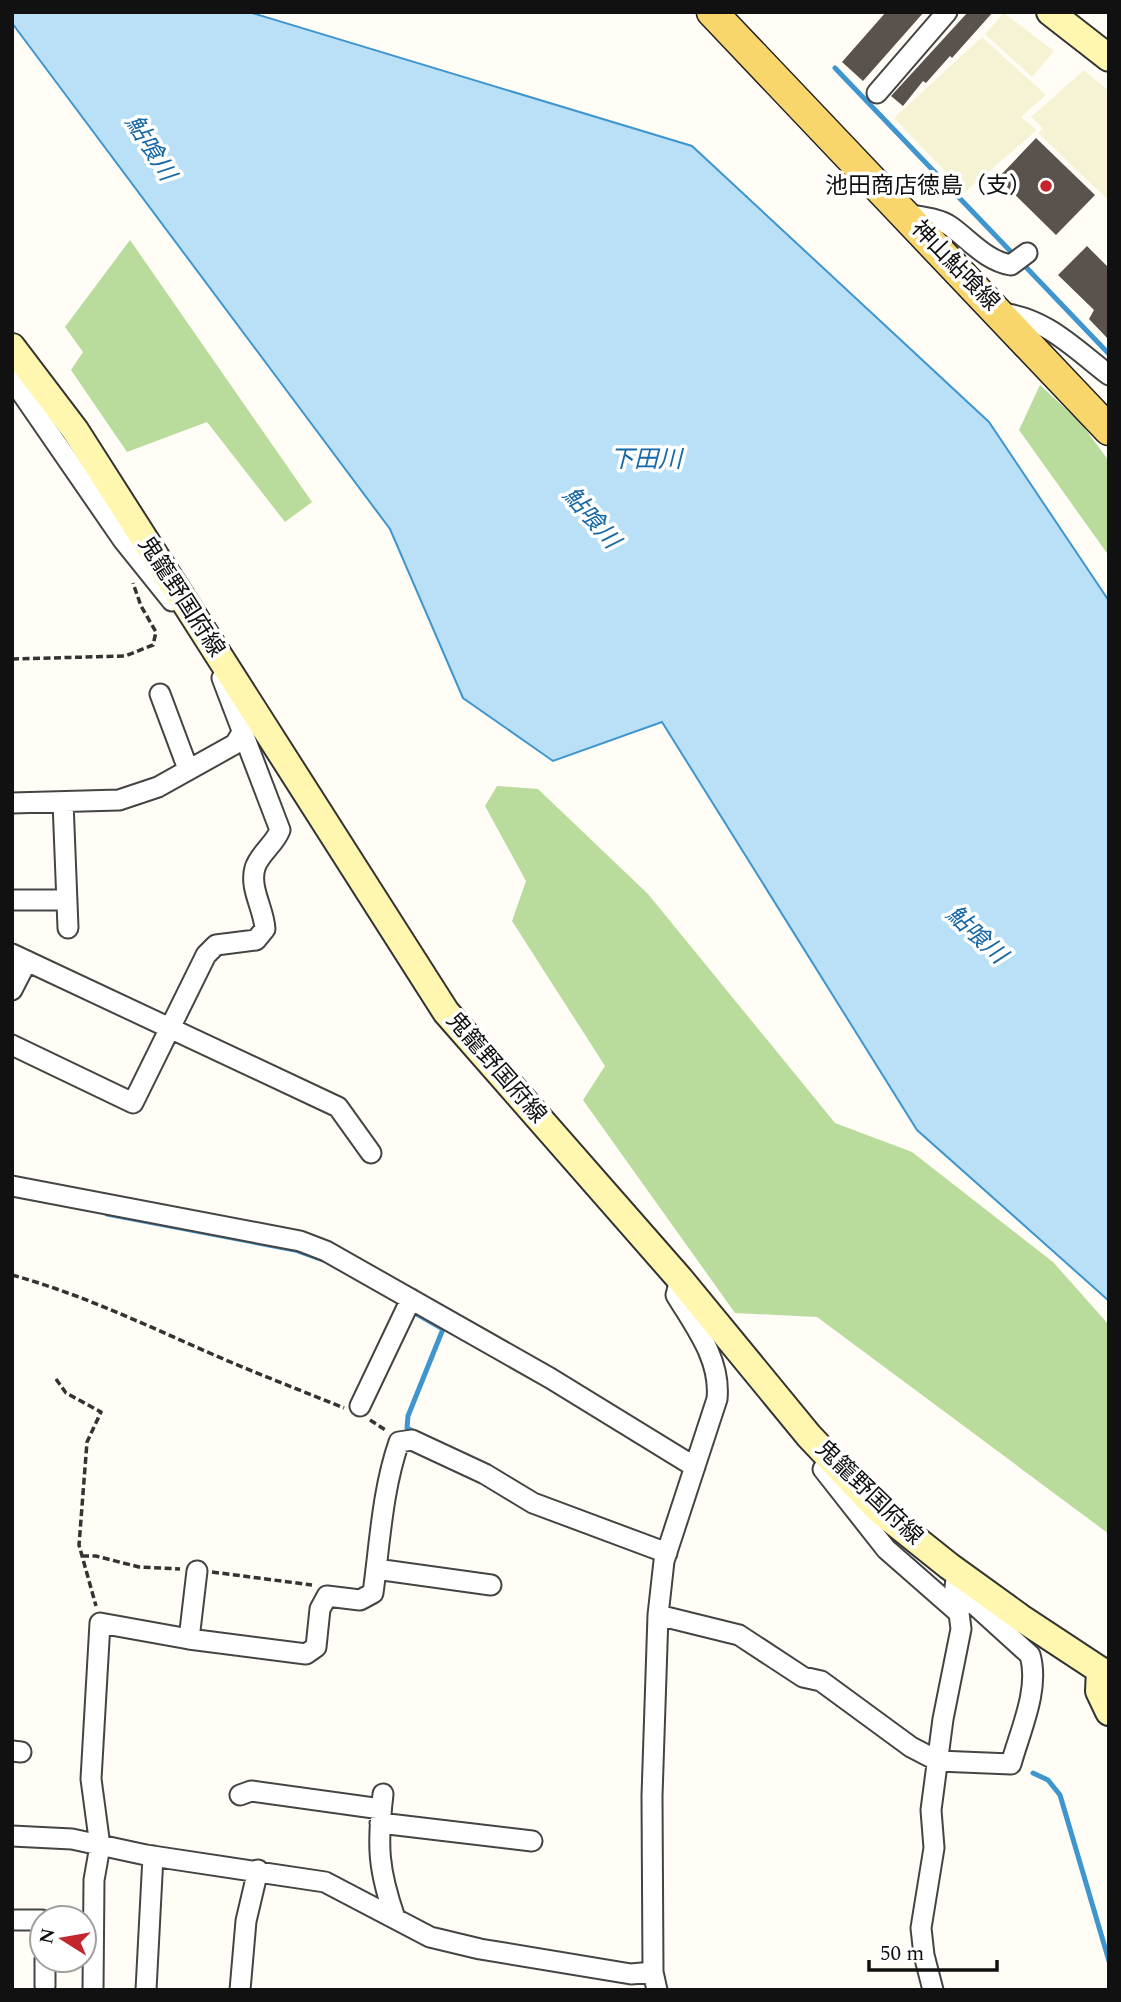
<svg xmlns="http://www.w3.org/2000/svg" width="1121" height="2002" font-family="Spectral,'Noto Sans JP',serif">
	<style>
		.farmland { fill: #f6f3d4 }
		.forest { fill: #b9dc9c }
		.water { fill: #b9e0f7; stroke: #3f96cf; stroke-width: 2 }
		.lines { fill: none; stroke-linecap: round; stroke-linejoin: round }
		.stream { stroke: #3f96cf; stroke-width: 5 }
		.building { fill: #5a524d }
		.street-casing { stroke: #444; stroke-width: 23 }
		.secondary-casing { stroke: #333; stroke-width: 30 }
		.primary-casing { stroke: #222; stroke-width: 33 }
		.path { stroke: #333; stroke-width: 3.5; stroke-dasharray: 7 3.5; stroke-linecap: butt }
		.street { stroke: #fff; stroke-width: 19 }
		.secondary { stroke: #fff6b0; stroke-width: 26 }
		.primary { stroke: #f9d66b; stroke-width: 30 }
		.poi-dot { fill: #c4262e; stroke: #fff; stroke-width: 2.5 }
		.labels { text-anchor: middle; dominant-baseline: central; stroke-width: 7; stroke-linejoin: round; paint-order: stroke }
		.poi-label { font-size: 23px; fill: #111; stroke: #fff; text-anchor: end }
		.street-label { font-size: 23px; fill: #111; stroke: #fff }
		.water-label { font-size: 24px; font-style: italic; fill: #1768a6; stroke: #fff }
	</style>
	<rect width="100%" height="100%" fill="#fffdf5"/>
	<path class="farmland" d="M1004 13 1054 51 1032 77 985 34Z
		M982 37 1046 95 1021 117 1037 130 965 192 894 118Z
		M1084 70 1109 91V201L1038 133 1043 128 1031 117Z"/>
	<path class="forest" d="M130 240 312 502 285 522 207 422 127 452 71 370 83 352 65 327Z
		M1040 385 1080 422 1109 461V556L1019 430Z
		M497 786 538 789 648 894 835 1123 912 1152 1053 1262 1109 1325V1534L817 1317 735 1313 583 1100 605 1066 512 921 526 881 485 806Z"/>
	<path class="water" d="M12 12H249L692 146 989 422 1109 601V1301L917 1130 662 722 553 761 463 698 390 529 12 23Z"/>
	<g class="lines">
		<path class="stream" d="M835 68 1015 256
			M1022 263 1109 354
			M107 1214 295 1250 323 1260
			M415 1313 443 1329 408 1416 407 1428 416 1433
			M1033 1773 1048 1780 1060 1795 1109 1961"/>
	</g>
	<path class="building" d="M886 12H924L863 81 842 62Z
		M968 12H993L952 58 950 56 926 83 923 81 903 106 891 96Z
		M1036 138 1095 195 1056 235 998 178Z
		M1087 246 1109 268V340L1089 319 1094 310 1058 275Z"/>
	<g class="lines">
		<g class="street-casing">
			<path id="street" d="M877 93 947 12
				M906 214C919 217 939 218 950 226 970 240 986 261 1011 265L1027 253
				M1000 313C1045 317 1074 348 1109 375
				M12 379 123 540 172 601
				M160 694 188 769
				M63 802 68 928
				M12 803 119 800 158 787 235 744 243 731
				M12 900H67
				M12 954 338 1107 371 1153
				M12 990 27 961
				M12 1045 133 1103 206 955 216 945 256 940 265 929C264 909 249 888 255 868 259 854 275 844 280 830L222 678
				M12 1186 300 1241 326 1251 550 1378 695 1467
				M360 1406 411 1299
				M823 1469 886 1549 959 1613 961 1629 943 1719 931 1810 934 1848 921 1928 924 1955 933 1990
				M376 1569 491 1585
				M658 1615 739 1635 803 1677 821 1681 911 1747 938 1761 1011 1764C1020 1731 1040 1689 1030 1655L955 1587 957 1572
				M189 1639 197 1571
				M12 1751 21 1752
				M383 1794C377 1846 378 1869 395 1918
				M240 1795 251 1791 381 1809
				M380 1823 532 1841
				M12 1836 72 1839 146 1855 325 1882 430 1937 480 1949 631 1974 653 1972
				M12 1920H42
				M45 1986V1960
				M93 1990 94 1880 100 1846 91 1779 100 1623 189 1639 306 1654 316 1647 320 1609 327 1596 360 1600 373 1593C380 1543 382 1491 399 1442L412 1440 485 1474 533 1503 667 1553
				M146 1990 153 1856
				M240 1990 246 1921 258 1870
				M657 1990 653 1972 652 1796 658 1615 664 1561 717 1399C721 1360 696 1328 676 1295L680 1279"/>
		</g>
		<g class="secondary-casing">
			<path id="secondary" d="M1050 12 1109 58
				M12 347 75 430 446 1012 680 1279 809 1436 879 1510 949 1566 1021 1618 1109 1676
				M1100 1670 1099 1691 1109 1712"/>
		</g>
		<g class="primary-casing">
			<path id="primary" d="M712 12 1109 430"/>
		</g>
		<path class="path" d="M12 659 125 656 153 645 156 632 141 606 133 583
			M12 1275C77 1293 135 1320 196 1347 245 1369 295 1388 344 1408
			M56 1379 66 1393 101 1412 87 1442 79 1545 96 1606
			M370 1420 387 1431
			M82 1556H96L139 1567 180 1569
			M212 1572 312 1585"/>
		<use href="#street" class="street"/>
		<use href="#secondary" class="secondary"/>
		<use href="#primary" class="primary"/>
	</g>
	<circle class="poi-dot" cx="1046" cy="186" r="7"/>
	<g class="labels">
		<g class="poi-label">
			<text x="1032" y="186">池田商店徳島（支）</text>
		</g>
		<g class="street-label">
			<text transform="translate(955 266) rotate(46)">神山鮎喰線</text>
			<text transform="translate(181 597) rotate(57)">鬼籠野国府線</text>
			<text transform="translate(496 1068) rotate(49)">鬼籠野国府線</text>
			<text transform="translate(869 1493) rotate(44)">鬼籠野国府線</text>
		</g>
		<g class="water-label">
			<text transform="translate(150 148) rotate(58)">鮎喰川</text>
			<text x="646" y="460">下田川</text>
			<text transform="translate(591 518) rotate(49)">鮎喰川</text>
			<text transform="translate(976 935) rotate(43)">鮎喰川</text>
		</g>
	</g>
	<rect width="1121" height="2002" fill="none" stroke="#111111" stroke-width="28"/>
	<g transform="translate(63 1939) rotate(281)"><circle r="33" fill="#ffffff" stroke="#a0a0a0" stroke-width="2"/>
	<path d="M0-5L12 26L0 18L-12 26Z" fill="#c4262e"/>
	<text y="-10" font-size="19" font-weight="bold" text-anchor="middle" fill="#111111">N</text>
	</g>
	<path d="M869 1960v10h128v-10" fill="none" stroke="#111111" stroke-width="3.5"/>
	<text x="880" y="1960" font-size="21" fill="#111111" stroke="#ffffff" stroke-width="5" paint-order="stroke">50 m</text>
</svg>
